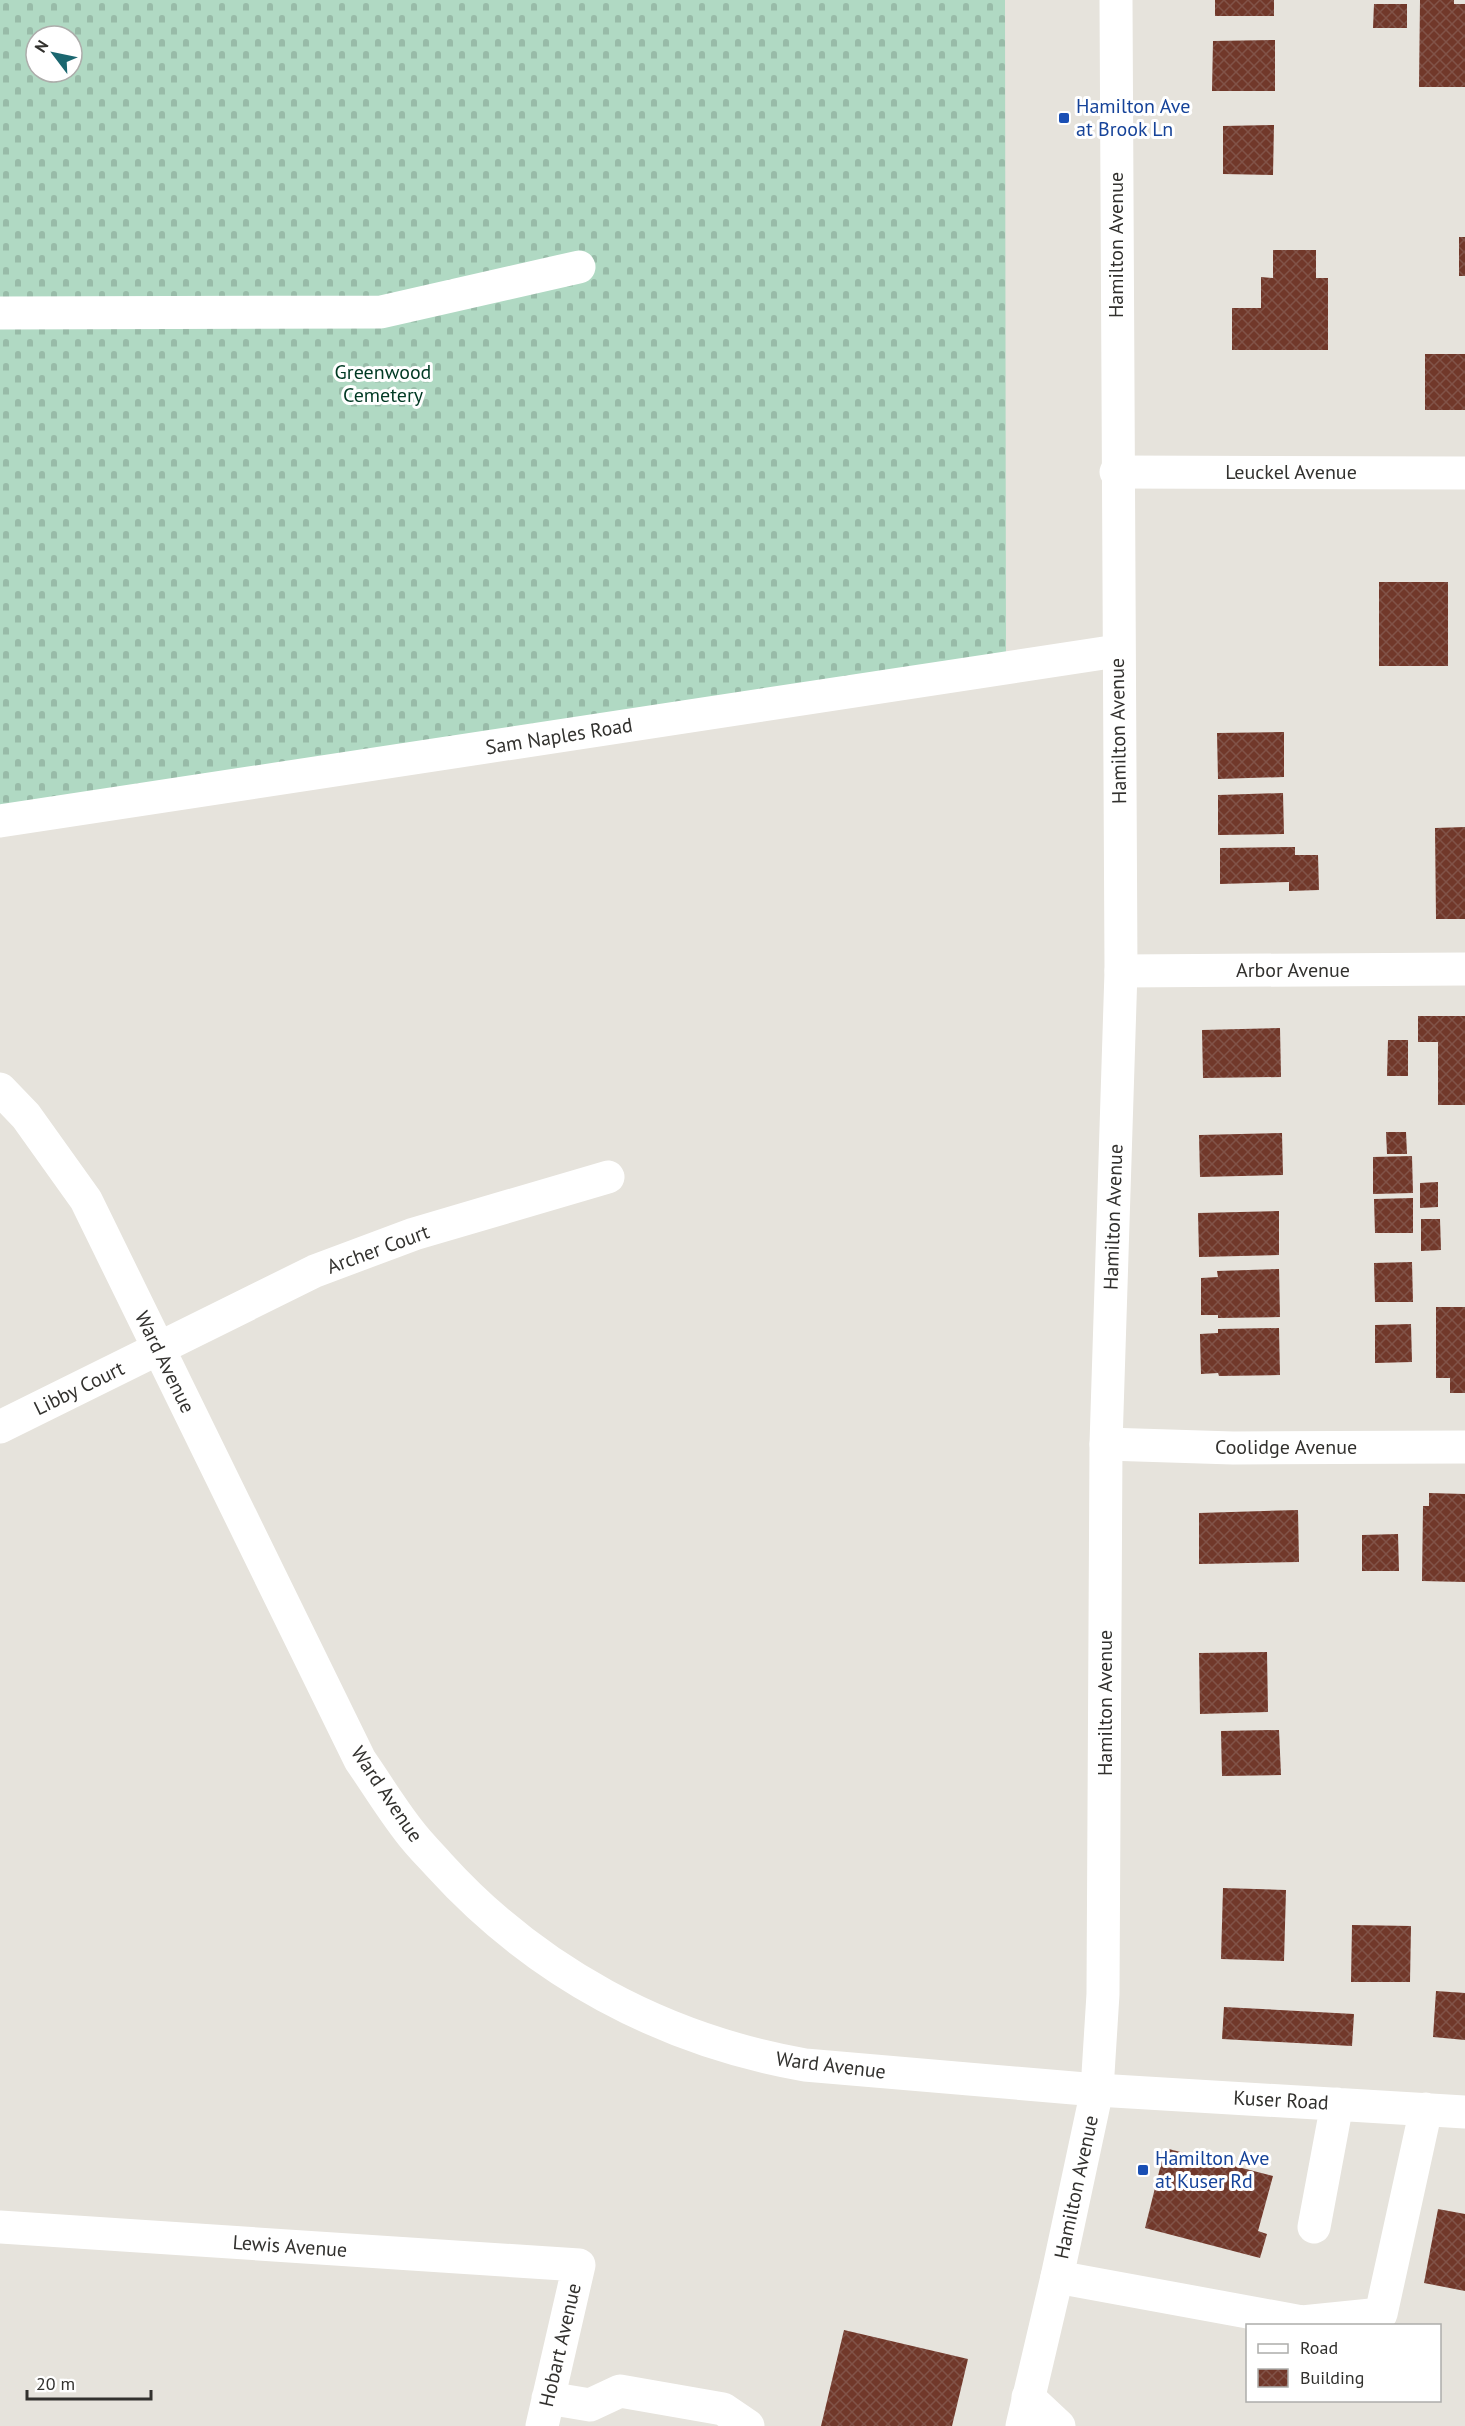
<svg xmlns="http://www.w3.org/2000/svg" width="1465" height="2426" font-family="'PT Sans',sans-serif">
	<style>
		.cemetery { fill: url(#cemetery-stones); fill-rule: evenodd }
		.building { fill: url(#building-cross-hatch) }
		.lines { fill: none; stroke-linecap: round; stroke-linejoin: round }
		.minor { stroke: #fff; stroke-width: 33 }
		.major { stroke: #fff; stroke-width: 33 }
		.transit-dot { fill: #1a4fb4; stroke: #fff; stroke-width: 2 }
		.labels { text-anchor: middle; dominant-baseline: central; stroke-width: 6; stroke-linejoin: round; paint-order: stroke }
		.transit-label { font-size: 20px; fill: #164399; stroke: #fff; text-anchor: start }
		.street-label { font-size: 20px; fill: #32312e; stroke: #fff }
		.park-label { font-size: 20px; fill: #003923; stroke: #fff }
	</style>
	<defs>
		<pattern id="cemetery-stones" width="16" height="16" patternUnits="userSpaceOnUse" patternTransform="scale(1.5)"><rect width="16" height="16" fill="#b0d9c3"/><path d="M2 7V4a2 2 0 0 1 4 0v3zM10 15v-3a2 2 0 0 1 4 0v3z" fill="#98bba8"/></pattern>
		<pattern id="building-cross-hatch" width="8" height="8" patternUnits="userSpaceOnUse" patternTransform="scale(1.5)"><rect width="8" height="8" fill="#71382a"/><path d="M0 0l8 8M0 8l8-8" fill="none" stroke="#815348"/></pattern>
	</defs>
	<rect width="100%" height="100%" fill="#e6e3dc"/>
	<path class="cemetery" d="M0 0H1005L1006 669 0 834ZM36 36H72V72H36Z"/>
	<path class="building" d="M1215 0H1274V16H1215Z
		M1420 0H1454V4H1465V87H1419Z
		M1374 4H1407V28H1373Z
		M1275 40V91H1212L1213 41Z
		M1274 125 1273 175 1223 174V126Z
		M1459 237H1465V276H1459Z
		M1273 250H1316V278H1328V350H1232V308H1261V277L1273 278Z
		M1425 354H1465V410H1425Z
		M1379 582H1448V666H1379Z
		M1284 732V777L1218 779 1217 733Z
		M1283 793 1284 834 1218 835V795Z
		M1465 827V919H1436L1435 828Z
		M1295 847V855H1318L1319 890 1289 891V882L1220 884V848Z
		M1418 1016H1465V1105H1438V1042H1418Z
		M1280 1028 1281 1077 1203 1078 1202 1030Z
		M1388 1040H1408V1076H1387Z
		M1386 1132H1406L1407 1154H1387Z
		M1282 1133 1283 1175 1200 1177 1199 1135Z
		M1412 1156 1413 1193 1373 1194V1157Z
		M1438 1182V1207L1420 1208V1183Z
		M1413 1198V1233H1375L1374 1199Z
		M1279 1211V1255L1199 1257 1198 1213Z
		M1421 1219H1440L1441 1250 1421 1251Z
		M1412 1262 1413 1302H1375L1374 1263Z
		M1279 1269 1280 1317 1218 1318V1315H1201V1278L1218 1277 1217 1271Z
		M1436 1307H1465V1393H1450V1378H1436Z
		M1411 1324 1412 1362 1375 1363V1325Z
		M1279 1328 1280 1375 1219 1376 1218 1373 1201 1374 1200 1334 1218 1333V1329Z
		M1429 1493 1465 1494V1582L1422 1581 1423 1506H1429Z
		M1298 1510 1299 1562 1199 1564V1513Z
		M1398 1534 1399 1571H1362V1535Z
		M1267 1652 1268 1712 1200 1714 1199 1653Z
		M1279 1730 1281 1775 1222 1776 1221 1731Z
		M1223 1888 1286 1890 1284 1961 1221 1959Z
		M1352 1925 1411 1926 1410 1982H1351Z
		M1436 1991 1465 1993V2040L1433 2037Z
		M1224 2007 1354 2014 1352 2046 1222 2039Z
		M1165 2148 1273 2176 1258 2231 1267 2234 1260 2258 1145 2228Z
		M1438 2209 1465 2214V2291L1424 2283Z
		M844 2330 968 2359 952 2426H821Z"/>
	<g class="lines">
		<path class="minor" d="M0 313 381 312 579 267
			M1116 472 1465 473
			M0 821 1117 651
			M1121 971 1465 969
			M0 1089 26 1116 86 1200 360 1760C376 1783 391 1808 409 1831 418 1843 429 1854 439 1865 536 1972 663 2040 805 2065L1097 2090 1465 2112
			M0 1427 315 1271 414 1234 608 1177
			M1106 1444 1233 1448 1465 1447
			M0 2227 579 2265 542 2426
			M1314 2227 1337 2104
			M1057 2277 1302 2322 1381 2314 1426 2109
			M1028 2397 1059 2426
			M548 2398 590 2405 620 2391 723 2409 748 2426"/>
		<path class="major" d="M1022 2426 1057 2277 1097 2090 1103 1994 1106 1444 1121 971 1116 0"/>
	</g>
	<g class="transit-dot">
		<rect x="1058" y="112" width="12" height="12" rx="3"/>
		<rect x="1137" y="2164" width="12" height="12" rx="3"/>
	</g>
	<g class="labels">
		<g class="transit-label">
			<text x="1076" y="106">Hamilton Ave<tspan x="1076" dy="23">at Brook Ln</tspan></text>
			<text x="1155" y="2158">Hamilton Ave<tspan x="1155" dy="23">at Kuser Rd</tspan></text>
		</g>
		<g class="street-label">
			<text transform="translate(1116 245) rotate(-90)">Hamilton Avenue</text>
			<text x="1291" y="472">Leuckel Avenue</text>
			<text transform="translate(1118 731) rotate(-91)">Hamilton Avenue</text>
			<text transform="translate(559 736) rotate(-9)">Sam Naples Road</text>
			<text x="1293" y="970">Arbor Avenue</text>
			<text transform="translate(1113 1217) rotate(-88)">Hamilton Avenue</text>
			<text transform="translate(378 1249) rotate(-20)">Archer Court</text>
			<text transform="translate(165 1362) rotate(64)">Ward Avenue</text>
			<text transform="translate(79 1388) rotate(-26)">Libby Court</text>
			<text x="1286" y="1447">Coolidge Avenue</text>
			<text transform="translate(1105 1703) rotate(-90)">Hamilton Avenue</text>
			<text transform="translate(387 1794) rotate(56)">Ward Avenue</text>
			<text transform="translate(831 2065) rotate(7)">Ward Avenue</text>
			<text transform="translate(1281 2100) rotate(3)">Kuser Road</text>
			<text transform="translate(1076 2187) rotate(-78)">Hamilton Avenue</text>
			<text transform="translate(290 2246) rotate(4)">Lewis Avenue</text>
			<text transform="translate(560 2345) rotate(-77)">Hobart Avenue</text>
		</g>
		<g class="park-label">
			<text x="383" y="372">Greenwood<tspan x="383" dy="23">Cemetery</tspan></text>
		</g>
	</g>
	<rect x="1246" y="2324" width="195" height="78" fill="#ffffff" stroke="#adadab" stroke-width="1.5"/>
	<rect x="1258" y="2344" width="30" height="9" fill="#ffffff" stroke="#adadab" stroke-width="1.5"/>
	<text x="1300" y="2354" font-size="18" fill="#32312e">Road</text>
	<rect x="1258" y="2369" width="30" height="18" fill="url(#building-cross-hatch)" stroke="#adadab" stroke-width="1.5"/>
	<text x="1300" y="2384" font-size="18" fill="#32312e">Building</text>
	<g transform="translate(54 54) rotate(302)"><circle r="28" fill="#ffffff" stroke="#adadab" stroke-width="1.5"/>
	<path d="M0-4.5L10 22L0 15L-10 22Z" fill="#1b6770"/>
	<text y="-9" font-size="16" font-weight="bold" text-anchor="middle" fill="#32312e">N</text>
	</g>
	<path d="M27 2390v9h124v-9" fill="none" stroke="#32312e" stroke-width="3"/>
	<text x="36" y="2390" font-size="18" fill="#32312e" stroke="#ffffff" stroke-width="4.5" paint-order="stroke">20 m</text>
</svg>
